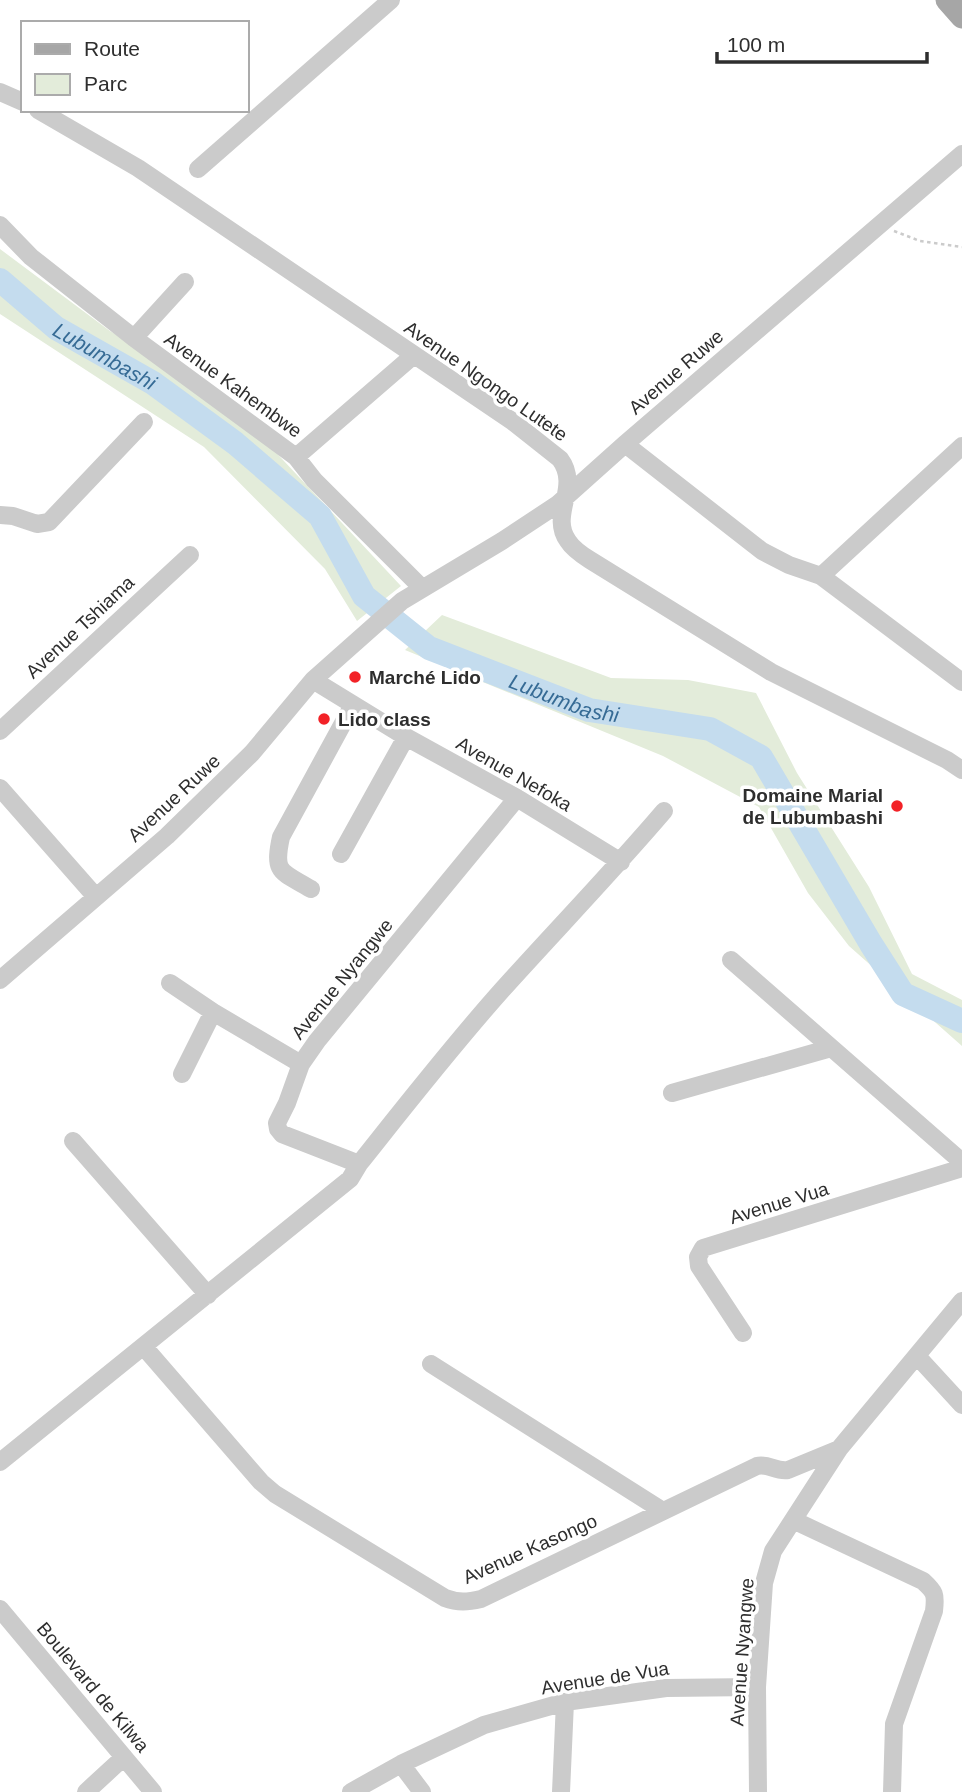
<svg xmlns="http://www.w3.org/2000/svg" width="962" height="1792" font-family="Helvetica,sans-serif">
	<style>
		.green { fill: #e3ecda }
		.lines { fill: none; stroke-linecap: round; stroke-linejoin: round }
		.river { stroke: #c4dcee; stroke-width: 24 }
		.path { stroke: #cbcbcb; stroke-width: 2.5; stroke-dasharray: 3.5 3.5; stroke-linecap: butt }
		.minor { stroke: #cbcbcb; stroke-width: 18 }
		.major { stroke: #a6a6a6; stroke-width: 23 }
		.poi-dot { fill: #f22227; stroke: #fff; stroke-width: 2.5 }
		.labels { text-anchor: middle; dominant-baseline: central; stroke-width: 7; stroke-linejoin: round; paint-order: stroke }
		.street-label { font-size: 19px; fill: #2e2e2e; stroke: #fff }
		.poi-label { font-size: 19px; font-weight: bold; fill: #2e2e2e; stroke: #fff; text-anchor: start }
		.water-label { font-size: 21px; font-style: italic; fill: #366b95; stroke: #fff }
	</style>
	<rect width="100%" height="100%" fill="#fff"/>
	<path class="green" d="M0 249 110 331 226 399 401 586 357 621 325 569 204 447 0 314Z
		M442 615 611 678 688 680 756 693 797 773 869 887 912 974 962 1000V1046L849 946 808 893 759 807 663 756 405 650Z"/>
	<g class="lines">
		<path class="river" id="s1" d="M0 280 56 328 153 383 235 443 320 516 364 596 429 648 589 710 710 729 761 757 871 944 903 994 962 1021"/>
		<path class="path" d="M894 231 920 241 962 247"/>
		<path class="minor" d="M0 92 23 102
			M38 110 138 168 512 421 560 459C581 487 549 515 568 541 573 549 582 555 590 560L771 672 947 760 962 770
			M198 169 391 0
			M0 225 31 257 134 338
			M185 282 134 338 296 457 314 480 422 588
			M625 444 762 551 789 565 821 576 962 682
			M296 457 414 355
			M0 515 13 516 37 524 49 522 144 422
			M821 576 962 446
			M313 680 406 737 517 798 621 862
			M0 731 190 555
			M0 788 96 897
			M341 854 406 737
			M311 889C281 871 273 874 281 837L353 705
			M731 960 962 1162
			M0 980 167 836 252 753 313 680 402 601 502 541 558 504 625 444 962 154
			M170 983 213 1012 301 1064
			M182 1074 213 1012
			M672 1093 831 1048
			M73 1141 208 1295
			M359 1164 282 1134 278 1129 277 1123 287 1103 301 1064 317 1041 517 798
			M743 1333 699 1266 698 1257 703 1248 962 1168
			M144 1347 261 1482 275 1494 445 1598C458 1603 468 1602 481 1599L757 1466C768 1463 776 1472 788 1470L839 1449
			M917 1356 962 1405
			M431 1364 663 1511
			M0 1462 350 1179 359 1164C406 1105 452 1046 502 990 556 930 612 872 664 811
			M793 1520 923 1581C935 1592 936 1594 934 1611L894 1724 892 1792
			M0 1609 153 1792
			M401 1764 422 1792
			M86 1792 124 1757
			M351 1792 401 1764 484 1725 565 1702 666 1688 757 1687
			M561 1792 565 1702
			M758 1792 757 1687 764 1583 773 1551 839 1449 962 1301"/>
		<path class="major" d="M947 0 962 17"/>
	</g>
	<g class="poi-dot">
		<circle cx="355" cy="677" r="7"/>
		<circle cx="324" cy="719" r="7"/>
		<circle cx="897" cy="806" r="7"/>
	</g>
	<g class="labels">
		<g class="street-label">
			<text transform="translate(676 372) rotate(-41)">Avenue Ruwe</text>
			<text transform="translate(486 381) rotate(35)">Avenue Ngongo Lutete</text>
			<text transform="translate(233 385) rotate(36)">Avenue Kahembwe</text>
			<text transform="translate(80 627) rotate(-43)">Avenue Tshiama</text>
			<text transform="translate(514 774) rotate(30)">Avenue Nefoka</text>
			<text transform="translate(174 798) rotate(-43)">Avenue Ruwe</text>
			<text transform="translate(342 979) rotate(-51)">Avenue Nyangwe</text>
			<text transform="translate(779 1203) rotate(-17)">Avenue Vua</text>
			<text transform="translate(530 1549) rotate(-24)">Avenue Kasongo</text>
			<text transform="translate(742 1652) rotate(-86)">Avenue Nyangwe</text>
			<text transform="translate(605 1678) rotate(-9)">Avenue de Vua</text>
			<text transform="translate(93 1687) rotate(50)">Boulevard de Kilwa</text>
		</g>
		<g class="poi-label">
			<text x="369" y="677">Marché Lido</text>
			<text x="338" y="719">Lido class</text>
			<text x="883" y="795" text-anchor="end">Domaine Marial<tspan x="883" dy="22">de Lubumbashi</tspan></text>
		</g>
		<g class="water-label">
			<text stroke="none"><textPath href="#s1" startOffset="130">Lubumbashi</textPath></text>
			<text stroke="none"><textPath href="#s1" startOffset="718">Lubumbashi</textPath></text>
		</g>
	</g>
	<rect x="21" y="21" width="228" height="91" fill="#ffffff" stroke="#ababab" stroke-width="2"/>
	<rect x="35" y="44" width="35" height="10" fill="#a6a6a6" stroke="#ababab" stroke-width="2"/>
	<text x="84" y="56" font-size="21" fill="#2e2e2e">Route</text>
	<rect x="35" y="74" width="35" height="21" fill="#e3ecda" stroke="#ababab" stroke-width="2"/>
	<text x="84" y="91" font-size="21" fill="#2e2e2e">Parc</text>
	<path d="M717 52v10h210v-10" fill="none" stroke="#2e2e2e" stroke-width="3.5"/>
	<text x="727" y="52" font-size="21" fill="#2e2e2e" stroke="#ffffff" stroke-width="5" paint-order="stroke">100 m</text>
</svg>
